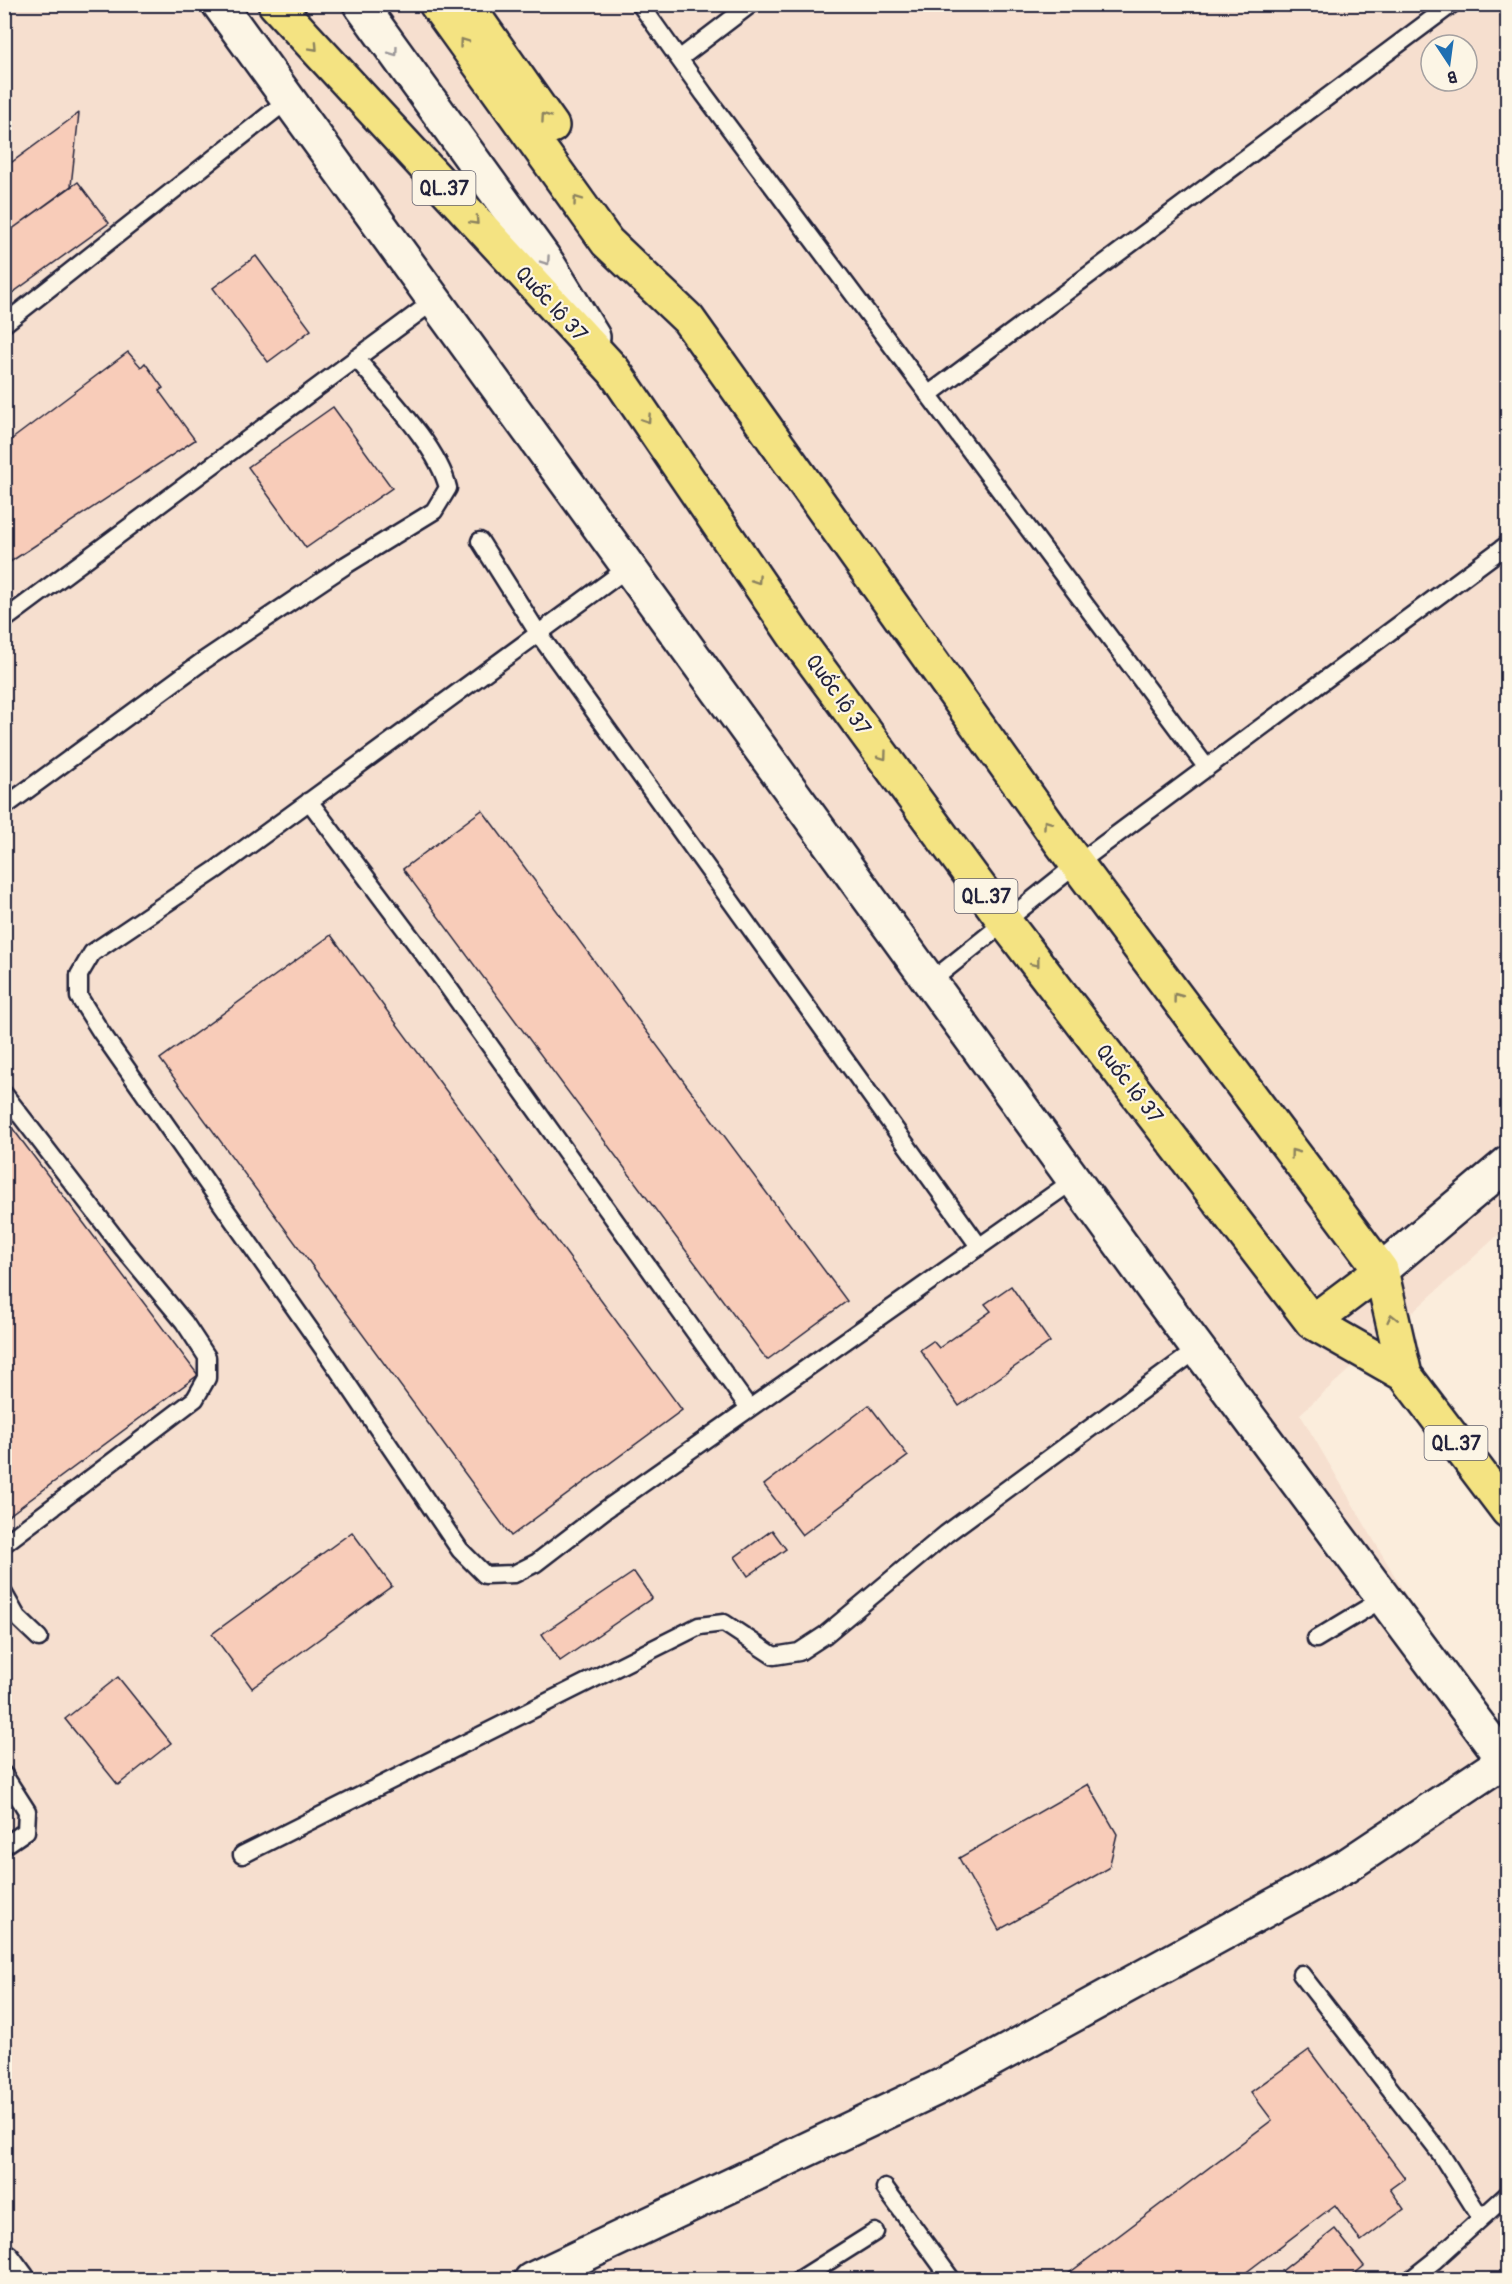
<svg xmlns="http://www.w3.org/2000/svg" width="1512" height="2284" font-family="Pangolin,sans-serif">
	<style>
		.built { fill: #f6dfcf; fill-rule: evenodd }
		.building { fill: #f8ccb9; stroke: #22223b; stroke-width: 1.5 }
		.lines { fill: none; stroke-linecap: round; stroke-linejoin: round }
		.service-casing { stroke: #22223b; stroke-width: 21 }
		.minor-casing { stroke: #22223b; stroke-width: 38 }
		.secondary-casing { stroke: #22223b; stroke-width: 38 }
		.trunk-casing { stroke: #22223b; stroke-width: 38 }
		.service { stroke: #fcf5e5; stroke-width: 16 }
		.minor { stroke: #fcf5e5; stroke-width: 33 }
		.secondary { stroke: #fcf5e5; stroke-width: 33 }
		.trunk { stroke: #f4e382; stroke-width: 33 }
		.oneway { stroke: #8b825e }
		.oneway2 { stroke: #9a9698 }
		.labels { text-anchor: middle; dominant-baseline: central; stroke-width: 4.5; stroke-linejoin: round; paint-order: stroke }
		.shield { fill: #fcf5e5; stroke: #63616e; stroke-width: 1.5 }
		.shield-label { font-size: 20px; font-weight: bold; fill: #22223b }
		.street-label { font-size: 21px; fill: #22223b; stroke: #fcf5e5 }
	</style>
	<rect width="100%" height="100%" fill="#fbeddc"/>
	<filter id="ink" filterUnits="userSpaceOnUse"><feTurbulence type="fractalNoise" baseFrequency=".0167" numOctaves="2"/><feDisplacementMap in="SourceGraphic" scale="12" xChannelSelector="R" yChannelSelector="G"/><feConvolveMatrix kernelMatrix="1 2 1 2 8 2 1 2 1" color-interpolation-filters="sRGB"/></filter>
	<g filter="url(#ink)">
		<path class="built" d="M5 5H1507V1227L1300 1414 1507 1768V2279L5 2280ZM1431 45H1467V81H1431Z"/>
		<path class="building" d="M79 113 71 186 4 235V168Z
			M78 182 109 223 4 299V235Z
			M256 256 311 330 268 362 213 288Z
			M128 352 141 367 145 363 163 388 159 391 195 440 4 566V445Z
			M333 407 392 488 306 548 248 467Z
			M482 810 847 1301 767 1360 403 869Z
			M331 935 682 1410 511 1536 160 1059Z
			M4 1117 198 1375 4 1519Z
			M1011 1286 1050 1342 959 1406 920 1350 933 1341 939 1348 991 1311 985 1304Z
			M869 1405 908 1456 802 1535 764 1485Z
			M772 1530 786 1549 748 1576 735 1557Z
			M352 1532 392 1586 252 1688 212 1634Z
			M634 1572 652 1598 560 1661 542 1634Z
			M118 1677 171 1743 118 1785 65 1719Z
			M1088 1784 1117 1834 1109 1868 999 1930 959 1858Z
			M1309 2050 1405 2178 1390 2189 1404 2209 1361 2241 1335 2205 1236 2280H1060L1272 2120 1251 2092Z
			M1335 2229 1364 2266 1347 2280H1289L1282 2271Z"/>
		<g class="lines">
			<g class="service-casing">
				<path id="service" d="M640 4 704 94 1207 768
					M679 59 751 4
					M4 324 289 99
					M928 395 1452 4
					M480 541 538 633 979 1246
					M629 567 217 869 92 953 79 975V997L101 1032 334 1364 460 1550 485 1575 514 1574 536 1563 605 1510 1074 1180
					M4 620 435 300
					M309 801 443 980 749 1408
					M4 807 203 661 346 565 434 511 448 488C438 446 385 393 356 358
					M930 982 1077 864 1508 544
					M4 1094 122 1247 184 1322 207 1357V1378L195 1399 4 1544
					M4 1594 17 1617 39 1638
					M1316 1639 1384 1598
					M4 1775 27 1811 26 1831 4 1846
					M242 1855 699 1626 724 1623 774 1656 799 1652 825 1635 946 1534 1198 1349
					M1301 1974 1440 2153 1481 2218
					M885 2188 952 2280
					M799 2280 875 2232
					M1410 2280 1434 2261 1508 2194"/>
			</g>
			<g class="minor-casing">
				<path id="minor" d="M219 4 1157 1294 1508 1765
					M1381 1270 1508 1163
					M4 2261 18 2280
					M531 2280 958 2078 1346 1866 1508 1758"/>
			</g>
			<g class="secondary-casing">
				<path id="secondary" d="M360 4 548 264 593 337"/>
			</g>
			<g class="trunk-casing">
				<path id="trunk" d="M275 4 614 371 794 635 1005 922 1312 1322 1405 1375 1508 1511
					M436 4 607 242 688 319 1059 840 1381 1270 1405 1375
					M466 4 552 126
					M1312 1322 1381 1270"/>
			</g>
			<use href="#service" class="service"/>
			<use href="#minor" class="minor"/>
			<use href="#secondary" class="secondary"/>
			<use href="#trunk" class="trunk"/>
		</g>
		<defs><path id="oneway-chevron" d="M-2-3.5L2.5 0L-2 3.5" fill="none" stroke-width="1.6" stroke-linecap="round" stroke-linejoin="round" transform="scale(1.5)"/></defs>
		<g class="oneway">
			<use href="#oneway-chevron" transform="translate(463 42) rotate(-126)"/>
			<use href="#oneway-chevron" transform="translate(314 47) rotate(47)"/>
			<use href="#oneway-chevron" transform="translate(545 117) rotate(-125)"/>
			<use href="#oneway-chevron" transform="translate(577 200) rotate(-126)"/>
			<use href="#oneway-chevron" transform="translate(475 221) rotate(47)"/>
			<use href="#oneway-chevron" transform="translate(647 419) rotate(56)"/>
			<use href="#oneway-chevron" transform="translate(757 580) rotate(56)"/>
			<use href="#oneway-chevron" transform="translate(883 756) rotate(54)"/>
			<use href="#oneway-chevron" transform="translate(1047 824) rotate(-125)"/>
			<use href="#oneway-chevron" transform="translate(1036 963) rotate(52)"/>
			<use href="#oneway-chevron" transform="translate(1177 997) rotate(-127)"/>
			<use href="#oneway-chevron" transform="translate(1294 1153) rotate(-127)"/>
			<use href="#oneway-chevron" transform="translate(1392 1318) rotate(-103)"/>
		</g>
		<g class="oneway2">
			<use href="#oneway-chevron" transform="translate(394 52) rotate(54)"/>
			<use href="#oneway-chevron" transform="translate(546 261) rotate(55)"/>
		</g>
	</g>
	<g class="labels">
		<g class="shield">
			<rect x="412.5" y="171" width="63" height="34" rx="4.5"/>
			<rect x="954.5" y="879" width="63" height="34" rx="4.5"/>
			<rect x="1424.5" y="1426" width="63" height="34" rx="4.5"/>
		</g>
		<g class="shield-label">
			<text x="444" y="188">QL.37</text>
			<text x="986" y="896">QL.37</text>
			<text x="1456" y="1443">QL.37</text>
		</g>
		<g class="street-label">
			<text transform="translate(551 304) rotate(47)">Quốc lộ 37</text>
			<text transform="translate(838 695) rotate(54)">Quốc lộ 37</text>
			<text transform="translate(1129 1084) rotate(52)">Quốc lộ 37</text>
		</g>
	</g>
	<rect width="1512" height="2284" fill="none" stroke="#fcf5e5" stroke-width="24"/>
	<rect x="12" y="12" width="1488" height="2260" fill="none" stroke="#22223b" stroke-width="2" filter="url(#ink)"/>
	<g transform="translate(1449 63) rotate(167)"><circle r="28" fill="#fcf5e5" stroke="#a5a1a1" stroke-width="1.5"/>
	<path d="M0-4.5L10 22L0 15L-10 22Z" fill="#1f6fb2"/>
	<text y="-9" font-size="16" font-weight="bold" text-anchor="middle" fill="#22223b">B</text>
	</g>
</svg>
